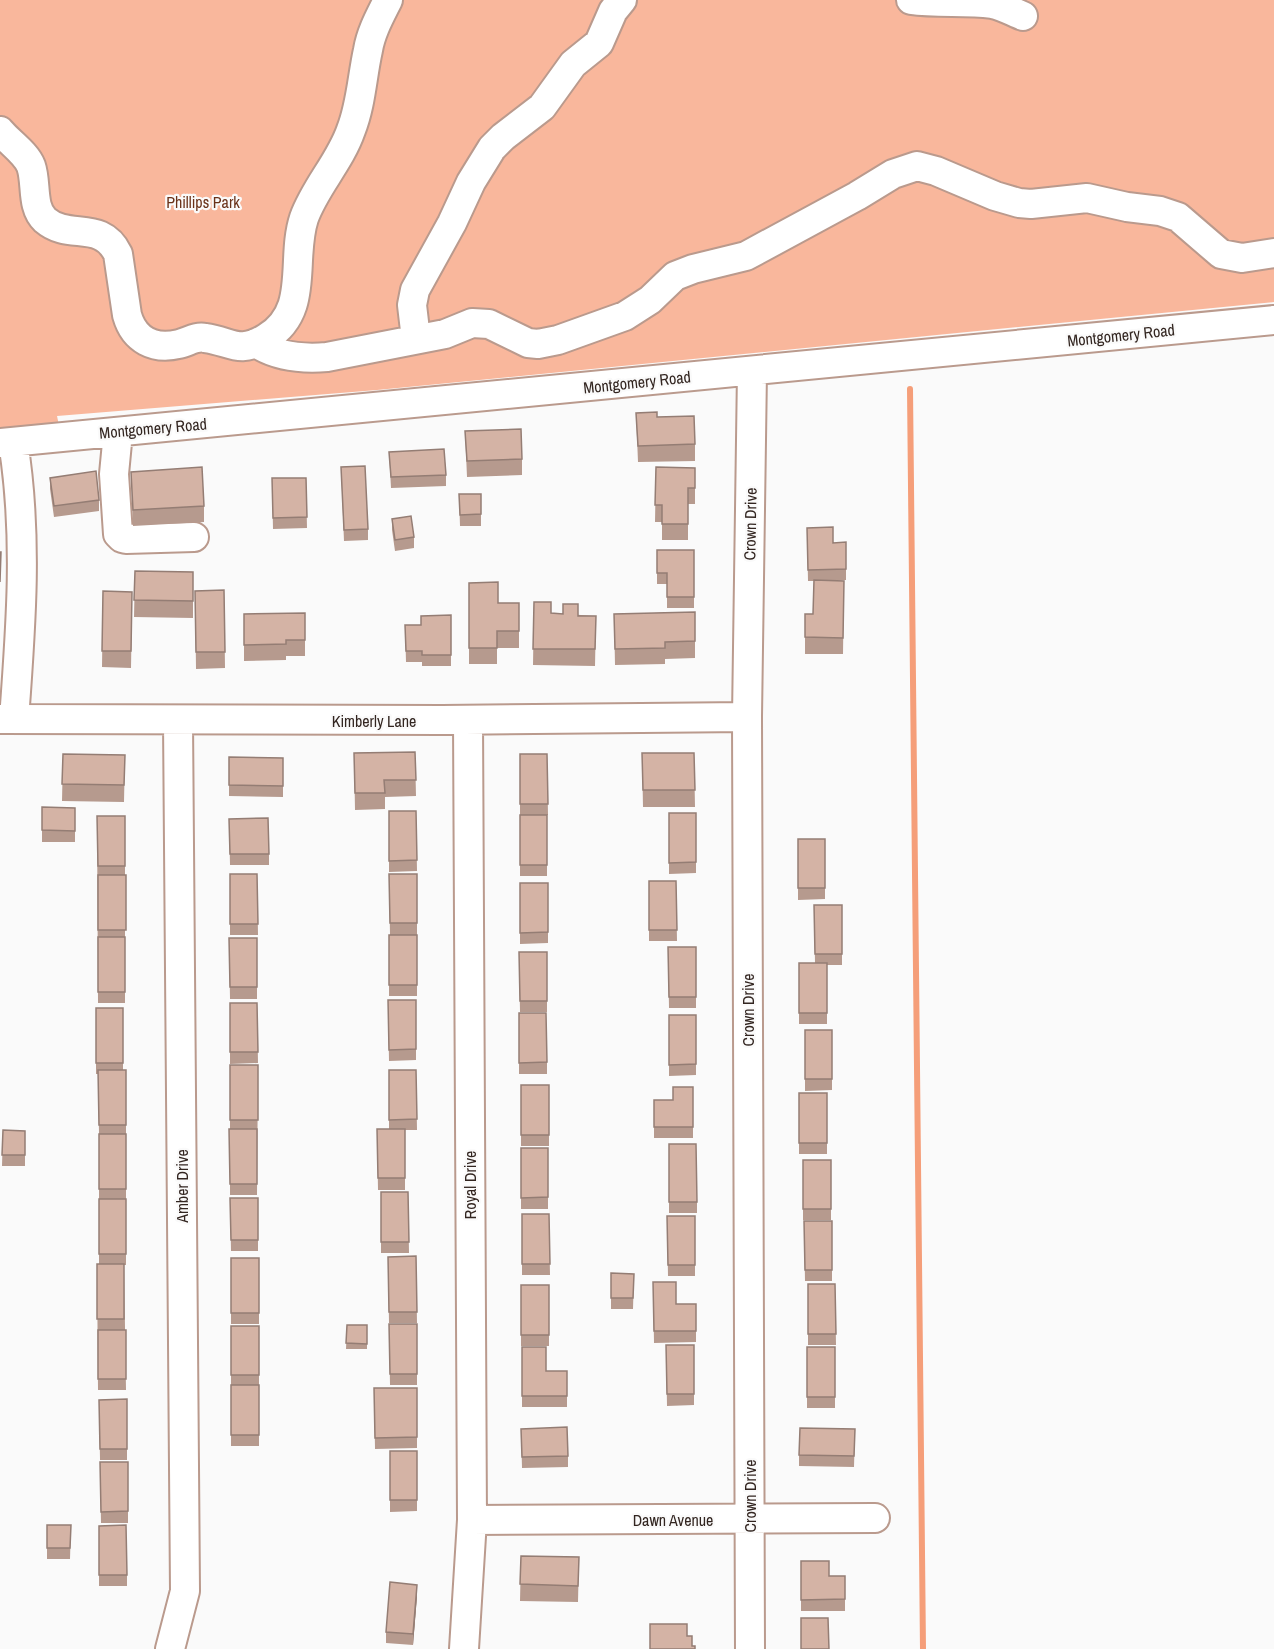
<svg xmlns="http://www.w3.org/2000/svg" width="1274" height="1649" font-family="'Archivo Narrow',sans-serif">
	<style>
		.green { fill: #f9b79c }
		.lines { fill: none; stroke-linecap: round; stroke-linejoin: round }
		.stream { stroke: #f59e79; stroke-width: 6 }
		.minor-casing { stroke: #ba9a8d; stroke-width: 32 }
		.minor { stroke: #fff; stroke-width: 28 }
		.wall { fill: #b69a8e }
		.shaded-wall { fill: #947d74 }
		.building { fill: #d4b3a5; stroke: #947d74; stroke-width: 1.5 }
		.labels { text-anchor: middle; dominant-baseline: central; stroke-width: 4.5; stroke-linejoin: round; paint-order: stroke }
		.park-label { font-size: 16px; fill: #6a3219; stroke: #fafafa }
		.street-label { font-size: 16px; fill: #322520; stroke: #fafafa }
	</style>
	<rect width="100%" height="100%" fill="#fafafa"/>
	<path class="green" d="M0 0H1274V302L377 390 57 416 60 430 0 438Z"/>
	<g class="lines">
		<path class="stream" d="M910 389 923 1649"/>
		<g class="minor-casing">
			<path id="minor" d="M911 0C938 4 966 0 992 4 1003 6 1013 12 1023 16
				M0 131C9 142 26 153 31 166 37 183 31 207 45 220 69 241 101 219 118 254L127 315C134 340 154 350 179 344 188 342 196 336 205 338 231 341 238 355 266 338 311 311 290 260 304 218 315 187 340 162 351 130 361 105 362 77 368 50 371 32 380 16 388 0
				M416 339 412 305 415 290 452 223 471 182 492 148 503 137 542 107 573 64 599 43 613 11 622 0
				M256 343C277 357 303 359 327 357L445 334 472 323 489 324 528 343 538 344 558 340 625 316 650 300 675 276 693 269 746 256 857 196 893 174 917 166 936 171 995 196 1019 203 1031 204 1087 198 1127 207 1160 211 1178 217 1221 254 1242 258 1274 253
				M118 432 114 474 118 534 122 538 126 539 194 537
				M13 442C28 534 21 626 14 719
				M0 443 1274 320
				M0 719 442 720 747 717
				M472 1520 875 1518
				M170 1649 185 1591 178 721
				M464 1649 472 1520 468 720
				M750 1649 747 717 752 371"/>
		</g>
		<use href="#minor" class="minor"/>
	</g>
	<path class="wall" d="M636 413 657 417 695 444V461L638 462Z
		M465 431 522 459V475L467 477Z
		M389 452 446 475V486L391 488Z
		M341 467 368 529V540L344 541Z
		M656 467 695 468V504H688V540H662V522H655Z
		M131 472 204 506V522L133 526Z
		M50 478 99 500V511L54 517 50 489Z
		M272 478H306L307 528 273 529Z
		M459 494H481V526H460Z
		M392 519 414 537V548L395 551 392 530Z
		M807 528 833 543 846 569V580L832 581H844L843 654H805V614H813L814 581H808Z
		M657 550H694V608H667V584H657Z
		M135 571 193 572V618L134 617Z
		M469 583 498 603H519V648H497V664H469Z
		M224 590 225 668 196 669 195 591Z
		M103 591 132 608 131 668 102 667Z
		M534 602 551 613 596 616 595 666 533 665Z
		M695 612V658L665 659V664L615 665 614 614Z
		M305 613V656H286V660L244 661V614Z
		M451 615V666H422V662H406L405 625H421Z
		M415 752 416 796 385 797V809L355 810 354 753Z
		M642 753H694L695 807H643Z
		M63 754 125 755 124 802 62 801Z
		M520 754H547L548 815H520Z
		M229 757 283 758V797L229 796Z
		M42 807 75 808V842H42Z
		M389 811H416L417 871 389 872Z
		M669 813 696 862V873L669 874Z
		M520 815H547V876H520Z
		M97 816H125V1003H98Z
		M229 819 269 854V865H230Z
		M798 839H825V899L798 900Z
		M230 874H257L258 935H230Z
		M389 874H417V935H390Z
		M649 881H676L677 941H649Z
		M520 883H548V943L520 944Z
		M814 905H842V965H827V1024H799V963H815Z
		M389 935H417V996H389Z
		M229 938H257V999H230Z
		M668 947H696V1008H669Z
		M519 952H547V1012H520Z
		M388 1000H416V1060L389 1061Z
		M230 1003H257L258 1063 230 1064Z
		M96 1008H123V1070L126 1125V1265H124L126 1390H98L97 1264H99V1134L98 1074H96Z
		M519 1013 547 1062V1074H519Z
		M669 1015 696 1064V1075L669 1076Z
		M805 1030 832 1079V1090L805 1091Z
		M230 1065H258L257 1195H230Z
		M389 1070H416L417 1130H405V1190H378L377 1129H389Z
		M521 1085H549V1146H521Z
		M693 1087V1138H654V1100H673Z
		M799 1093H827V1154H799Z
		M3 1130 25 1131V1166H2Z
		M669 1144 697 1202V1213H669Z
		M521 1148 548 1197V1209H521Z
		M803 1160H831V1220H803Z
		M381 1192H408L409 1253H381Z
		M230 1198H258V1251H231Z
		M522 1214H549L550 1275H522Z
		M667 1216 695 1265V1276H668Z
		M804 1221 832 1270V1281H805Z
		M416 1256 417 1323H389L388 1257Z
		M231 1258H259V1324H231Z
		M611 1273 634 1274 633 1309H611Z
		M653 1282 676 1304 696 1331V1342L654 1343Z
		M808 1284H835L836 1345H808Z
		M521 1285 549 1335V1346H521Z
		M389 1324H417V1385H390Z
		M347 1325H367V1349H346Z
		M231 1326H259V1446H231Z
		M666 1345H694V1405L667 1406Z
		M522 1347 546 1371H567V1407H522Z
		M807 1347H835V1408H807Z
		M374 1388 417 1437V1448L375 1449Z
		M127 1399V1460H100L99 1400Z
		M521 1429 568 1456V1467L522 1468Z
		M855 1429 854 1467 799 1466V1455Z
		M390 1451H417V1511L390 1512Z
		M100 1462H128V1523H101Z
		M71 1525 70 1559H47V1548Z
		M99 1526 127 1575V1586H99Z
		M521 1556 579 1557 578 1602 520 1601Z
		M801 1561 829 1576H845V1611H801Z
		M417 1596 413 1645 386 1643V1632Z"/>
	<path class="shaded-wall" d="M417 1585V1596L413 1645V1634Z"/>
	<path class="building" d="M657 412V417L694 416 695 444 638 446 636 413Z
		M521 429 522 459 467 461 465 431Z
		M444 449 446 475 391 477 389 452Z
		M365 466 368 529 344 530 341 467Z
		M202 467 204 506 133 510 131 472Z
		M656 467 695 468V488H688V524H662V505H655Z
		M96 471 99 500 54 506 50 478Z
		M272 478H306L307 517 273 518Z
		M459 494H481V514L460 515Z
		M411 516 414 537 395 540 392 519Z
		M833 527V543L846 542V569L808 570 807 528Z
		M657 550H694V597H667V573H657Z
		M0 552H1L0 582Z
		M135 571 193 572V601L134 600Z
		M814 580 844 581 843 638 805 637V614H813Z
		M498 582V603H519V631H497V648H469V583Z
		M224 590 225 652H196L195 591Z
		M103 591 132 592 131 651H102Z
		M534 602H551V613L563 614V604H578V616H596L595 649H533Z
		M695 612V641L665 642V648L615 649 614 614Z
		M305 613V640H286V644L244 645V614Z
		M451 615V655H422V651H406L405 625H421V616Z
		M415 752 416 780H384L385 793H355L354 753Z
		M642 753H694L695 790H643Z
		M63 754 125 755 124 785 62 784Z
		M520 754H547L548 804H520Z
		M229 757 283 758V786L229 785Z
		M42 807 75 808V831L42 830Z
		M389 811H416L417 860 389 861Z
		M669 813H696V862L669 863Z
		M520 815H547V865H520Z
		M97 816H125V866H98Z
		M268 818 269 854H230L229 819Z
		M798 839H825V888H798Z
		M230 874H257L258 924H230Z
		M389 874H417V923H390Z
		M98 875H126V930H98Z
		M649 881H676L677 930H649Z
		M520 883H548V932L520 933Z
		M814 905H842V954H815Z
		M389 935H417V985H389Z
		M98 937H125V992H98Z
		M229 938H257V987H230Z
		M668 947H696V997H669Z
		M519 952H547V1001H520Z
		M799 963H827V1013H799Z
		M388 1000H416V1049L389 1050Z
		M230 1003H257L258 1052H230Z
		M96 1008H123V1063H96Z
		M519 1013H546L547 1062 519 1063Z
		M669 1015H696V1064L669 1065Z
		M805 1030H832V1079H805Z
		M230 1065H258V1120H230Z
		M98 1070H126V1125H99Z
		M389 1070H416L417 1119 389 1120Z
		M521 1085H549V1135H521Z
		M673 1087H693V1127H654V1100H673Z
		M799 1093H827V1143H799Z
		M229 1129H257V1184H230Z
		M377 1129H405V1178H378Z
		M3 1130 25 1131V1155H2Z
		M99 1134H126V1189H99Z
		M669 1144H696L697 1202H669Z
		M521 1148H548V1197L521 1198Z
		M803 1160H831V1209H803Z
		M381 1192H408L409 1242H381Z
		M230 1198H258V1240H231Z
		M99 1199H126V1254H99Z
		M522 1214H549L550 1264H522Z
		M667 1216H695V1265H668Z
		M804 1221H832V1270H805Z
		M416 1256 417 1312H389L388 1257Z
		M231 1258H259V1313H231Z
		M97 1264H124V1319H97Z
		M611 1273 634 1274 633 1298H611Z
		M653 1282H676V1304H696V1331H654Z
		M808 1284H835L836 1334H808Z
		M521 1285H549V1335H521Z
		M389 1324H417V1374H390Z
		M347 1325H367V1344L346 1343Z
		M231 1326H259V1375H231Z
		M98 1330H126V1379H98Z
		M666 1345H694V1394H667Z
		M522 1347H546V1371H567V1396H522Z
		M807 1347H835V1397H807Z
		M231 1385H259V1435H231Z
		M374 1388H417V1437L375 1438Z
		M127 1399V1449H100L99 1400Z
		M567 1427 568 1456 522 1457 521 1429Z
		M800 1428 855 1429 854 1456 799 1455Z
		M390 1451H417V1500H390Z
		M100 1462H128V1511L101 1512Z
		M47 1525H71L70 1548H47Z
		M126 1525 127 1575H99V1526Z
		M521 1556 579 1557 578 1586 520 1584Z
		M801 1561H829V1576H845V1599L801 1600Z
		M390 1582 417 1585 413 1634 386 1632Z
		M801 1618H828L829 1649H801Z
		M650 1624H687V1636H692V1646H695V1649H650Z"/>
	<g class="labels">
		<g class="park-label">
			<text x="203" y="202">Phillips Park</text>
		</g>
		<g class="street-label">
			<text transform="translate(1121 335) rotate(-6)">Montgomery Road</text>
			<text transform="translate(637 382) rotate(-6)">Montgomery Road</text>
			<text transform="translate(153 428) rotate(-5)">Montgomery Road</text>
			<text transform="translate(750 524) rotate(-89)">Crown Drive</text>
			<text x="374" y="721">Kimberly Lane</text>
			<text transform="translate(748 1010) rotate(-90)">Crown Drive</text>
			<text transform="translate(470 1185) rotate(-90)">Royal Drive</text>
			<text transform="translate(182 1186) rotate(-90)">Amber Drive</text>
			<text transform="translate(750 1496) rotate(-90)">Crown Drive</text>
			<text x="673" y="1520">Dawn Avenue</text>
		</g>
	</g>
</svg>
